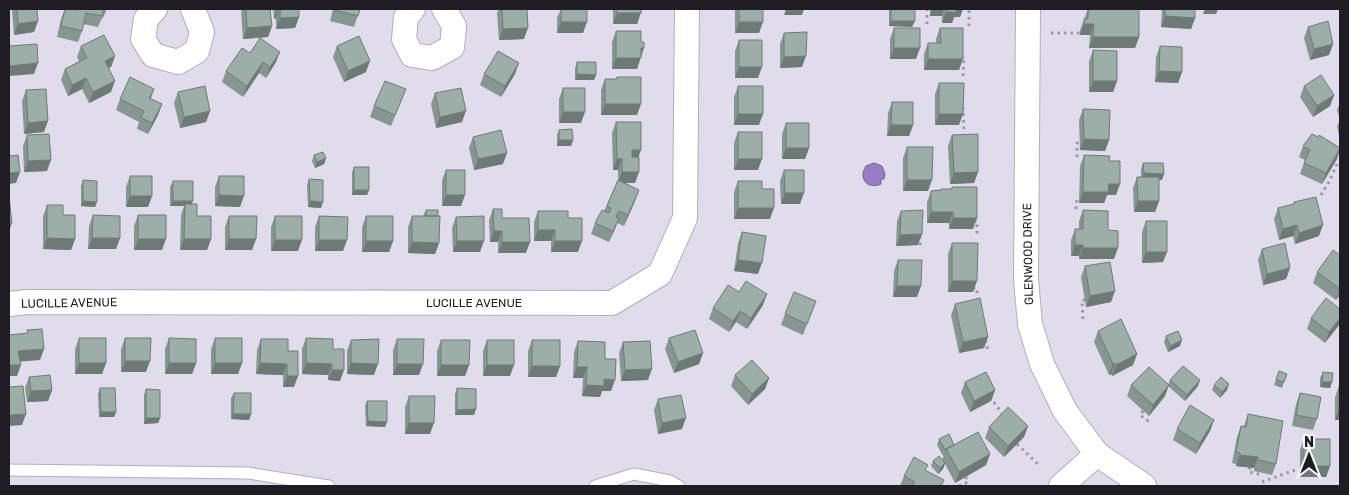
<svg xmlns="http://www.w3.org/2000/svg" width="1349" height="495" font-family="Rubik,sans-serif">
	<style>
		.water { fill: #9a7ec5; stroke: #756194 }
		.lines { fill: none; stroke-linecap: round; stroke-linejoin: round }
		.service-casing { stroke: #b3aebc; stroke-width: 13 }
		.minor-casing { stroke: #b3aebc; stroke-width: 26 }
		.path { stroke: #9b97a3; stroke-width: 3; stroke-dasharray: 2.5 4; stroke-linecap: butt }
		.service { stroke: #fff; stroke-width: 11 }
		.minor { stroke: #fff; stroke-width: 24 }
		.wall { fill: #879691 }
		.shaded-wall { fill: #6e7a76 }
		.building { fill: #9daea9; stroke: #6e7a76 }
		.labels { text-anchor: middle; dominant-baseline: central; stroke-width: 5; stroke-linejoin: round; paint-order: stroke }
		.street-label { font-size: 12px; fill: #1f1d23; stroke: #fff }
	</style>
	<rect width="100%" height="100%" fill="#e1dceb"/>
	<path class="water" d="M874 163 882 166 885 174 884 179H881V184C867 190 858 178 866 166Z"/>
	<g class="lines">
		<g class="service-casing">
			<path id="service" d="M9 470 248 473 329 486
				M595 486 634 474 670 481 679 486"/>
		</g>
		<g class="minor-casing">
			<path id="minor" d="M155 9 146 19 143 39 153 55 178 62 197 51 202 32 193 9
				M413 9 406 17 404 39 412 55 432 58 452 47 454 26 444 9
				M1028 9 1026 280 1030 324 1042 364 1065 411 1097 454 1144 486
				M9 304 27 302 612 303 660 274 685 218 687 9
				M1061 486 1097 454"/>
		</g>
		<path class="path" d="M927 24V9
			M969 26V9
			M1051 33H1080
			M961 57H964L963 78
			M962 108H963L964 131
			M1077 157V143H1080
			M1321 195 1329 182 1337 164
			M1076 209 1077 199H1079
			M974 221H977V235
			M920 245V236
			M973 288H977V297
			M1083 319 1082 300H1085
			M984 342H986L988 351
			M990 397 1004 416
			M1143 411 1140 415 1151 423
			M1017 444 1040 466
			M1250 467 1249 472 1263 475
			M1262 482 1295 470
			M1339 482H1340
			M959 486 968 482 966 477"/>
		<use href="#service" class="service"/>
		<use href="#minor" class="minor"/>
	</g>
	<path class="wall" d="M13 9H37L38 21 34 32 14 35 12 11Z
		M65 9 77 10V9H107L103 18H102L98 27 83 24 82 31 78 42 57 37 61 19Z
		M242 9H270L272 26 268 37 243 39 241 12Z
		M273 9H299V17L295 28 276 29V19H274Z
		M333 9H360L354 27 330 21Z
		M499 9H527L524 39 499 40 497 13Z
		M561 9H587L583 33H557V18Z
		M613 9H642L637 24H613Z
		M735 9H763L759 33H735Z
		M889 9H915L912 27 889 26Z
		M930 9H963L960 17H954L952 23H942V16H930Z
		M1088 9 1139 37 1135 48H1089L1090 35H1080V30Z
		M1162 9H1195V18L1191 29 1161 27Z
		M1308 27 1333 44 1329 55 1310 60 1304 38Z
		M894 28 916 59H890V39Z
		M940 28 959 70H924V54L928 43H936V39Z
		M616 31 641 55 637 69H612V42Z
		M784 33 802 67 780 68V44Z
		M739 40 758 78H735V51Z
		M81 46 115 56 111 67 109 68 111 92 89 103 82 89 68 96 61 80 65 69 79 61 77 57Z
		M337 46 366 72 344 82 333 57Z
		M1160 46 1182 72 1178 83 1155 82 1156 57Z
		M1093 50 1117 81 1113 92H1089V61Z
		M250 53 276 62 266 78 259 73 243 97 222 82 226 71Z
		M577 62 596 75 594 80H575V68Z
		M484 74H515L501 97 480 85Z
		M617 77 637 115H601V90L605 79H616Z
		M939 83 959 125H935V94Z
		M738 86 759 125H734V97Z
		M1304 86 1334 95 1330 106 1313 117 1300 97Z
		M563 88 581 123H559V99Z
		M154 89 151 99 162 104 158 115 148 134 137 129 139 122 116 110 120 99Z
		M406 89 391 126 370 117 374 106Z
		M26 90 44 132 24 134 22 101Z
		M178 92 210 111 206 122 180 128 174 103Z
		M435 93 462 122 436 128 431 104Z
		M892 102 913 125 909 136H887L888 113Z
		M1340 102V138L1339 136 1337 126 1340 120 1337 110Z
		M1083 109 1109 140 1105 151 1080 150 1079 120Z
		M616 122 638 157 635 183H624L635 201 624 226 617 223 609 242 591 234 595 223 604 211 618 180V170H613L612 133Z
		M786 123 809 148 805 159H782V134Z
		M559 130 573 140 571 146H557V135Z
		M738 132 758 170H734V143Z
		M27 135 47 171 24 172 23 146Z
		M952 135 978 172 974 183 950 184 948 146Z
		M473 137 503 164 474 170 469 148Z
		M1303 146 1337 159 1322 184 1300 174 1305 160 1299 157Z
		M907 147 928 191H903V158Z
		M314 155 326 158 324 164 315 168 312 161Z
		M1084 155 1109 161 1116 195H1107L1104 203H1079L1080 166Z
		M1143 163 1162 180H1159V201L1155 212H1134L1133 188 1137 177H1141V169Z
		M354 167 369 190 367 195H352V172Z
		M446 170 461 206H442V180Z
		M784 170 800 204H781L780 181Z
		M130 176 152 196 148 207H126V187Z
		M219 176 240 207 215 206V187Z
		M309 179 321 208 308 207 307 185Z
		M83 180 97 202 95 207 81 206V186Z
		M173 181 192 204 197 216 211 239 207 250H180L181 215 184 206H170V187Z
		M738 181 762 189 770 219H734V192Z
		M952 187 973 229H949V223H927V202L931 191 951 189Z
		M1294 202 1319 236 1295 244 1293 236 1279 240 1274 219 1278 208 1293 204Z
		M47 205 63 215 75 239 71 250 43 249V216Z
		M493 209 502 218 526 253H498V242H490L489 220Z
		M426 210 439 243 435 254 408 253V227L412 216H423Z
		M1083 210 1108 230 1114 259H1079V256H1071V240L1075 229H1079V221Z
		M538 211 568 218 578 252H551V241H534V222Z
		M901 211 918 245 896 246 897 221Z
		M93 215 120 238 116 249H88L89 226Z
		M138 215 162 250H134V226Z
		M229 216 256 239 252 250H225V227Z
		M275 216 298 251H271V227Z
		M319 216 343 251H315V227Z
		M366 216 393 241 389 252H362V227Z
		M456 217 480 252H453L452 228Z
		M1146 221 1163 262 1142 263V232Z
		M742 232 758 274 734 271 738 243Z
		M952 243 973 292H948V254Z
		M1262 249 1290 268 1286 279 1263 285 1258 260Z
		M1340 255V295L1336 300 1313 283 1317 272Z
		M898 260 917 297H893L894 271Z
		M1085 266 1111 302 1086 307 1081 277Z
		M739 292 763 305 747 329 736 322 729 332 709 319 713 308Z
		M816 301 803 335 781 325 785 314Z
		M955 304 988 337 984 348 959 353 951 315Z
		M1340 309 1325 343 1307 329 1311 318Z
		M1098 331 1137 354 1133 365 1112 376 1111 374 1109 375 1094 342Z
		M1166 336 1180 346 1168 352 1164 342Z
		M79 338 106 363 102 374H75V349Z
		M125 338 146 372H121V349Z
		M169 338 196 363 192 374H165V349Z
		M215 338 242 363 238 374H211V349Z
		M306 338 333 349 340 381 328 380V375L302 374V349Z
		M669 338 703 353 699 364 674 373 665 349Z
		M261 339 288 351 294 387H283V375L256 374 257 350Z
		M397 339 419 375H393V350Z
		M351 340 374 375 347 374V351Z
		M441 340 469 365 465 376H437V351Z
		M487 340 510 376H483V351Z
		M532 340 560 366 556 377H528V351Z
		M578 341 605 359 611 391H602L600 397 582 396 583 378H573L574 352Z
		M623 342 648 380 621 381 619 353Z
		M1279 371 1287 374 1282 388 1274 385Z
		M1323 372 1332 382 1330 388 1320 387V378Z
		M735 375 769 378 765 389 748 405 731 386Z
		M29 377 52 390 48 401 27 402 25 388Z
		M1170 380 1198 386 1185 401 1168 386 1165 396 1149 416 1127 396 1131 385H1168Z
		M965 382 995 390 991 401 970 412 961 393Z
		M1214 385 1227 390 1220 398 1212 390Z
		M1339 386H1340V420H1335V397Z
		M100 388 116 412 114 417H99L98 394Z
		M457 388 476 409 474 415H455V394Z
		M146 389 160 418 158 423 144 424V395Z
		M234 393 251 414 249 420 231 419V398Z
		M1300 393 1317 419 1313 430 1292 426 1296 404Z
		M409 396 430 434H405V407Z
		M658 399 682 429 658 434 654 410Z
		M367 401 385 427 366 426 365 406Z
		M1248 414 1276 464 1272 475 1254 471V468L1236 466V464L1232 463 1237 437 1241 426H1244Z
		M1214 420 1210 431 1196 454 1173 440 1177 429Z
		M1028 426 1024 437 1004 457 985 438 989 427Z
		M939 439 954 445 990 454 986 465 955 483 945 464 943 469 938 474 931 466 933 461 942 460 944 455 943 456 937 445Z
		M1304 439 1330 466 1326 477H1300V450Z
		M926 471 942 486H900L904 476Z"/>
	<path class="shaded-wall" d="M277 9H279L276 19H274Z
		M639 9H642L637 24H613L617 13Z
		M786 9H804L802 15H784Z
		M932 9H944L942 16H930Z
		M955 9H963L960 17H954L952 23H942L946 12Z
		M1205 9H1218L1216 14H1203Z
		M1165 16 1195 18 1191 29 1161 27Z
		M299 17 295 28 276 29 280 18Z
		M38 21 34 32 14 35 18 24Z
		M891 21H915L912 27 889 26Z
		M561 22H587L583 33H557Z
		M739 22H763L759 33H735Z
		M1084 24H1094L1090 35H1080Z
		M272 26 268 37 243 39 247 28Z
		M528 28 524 39 499 40 503 29Z
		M1093 37H1139L1135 48H1089Z
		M1333 44 1329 55 1310 60 1314 49Z
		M641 48H644L637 69H612L616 58Z
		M894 48H920L916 59H890Z
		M280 52 276 62 266 78 270 67Z
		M115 56 111 67 101 72 105 61Z
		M806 56 802 67 780 68 784 57Z
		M928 59H963L959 70H924Z
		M370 61 366 72 344 82 348 71Z
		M263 62 259 73 243 97 247 86Z
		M38 63 34 74 9 76V66Z
		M519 63 515 74 501 97 505 86Z
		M739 67H762L758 78H735Z
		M1159 71 1182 72 1178 83 1155 82Z
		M577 74 596 75 594 80H575Z
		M86 78 82 89 68 96 72 85Z
		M115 81 111 92 89 103 93 92Z
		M1093 81H1117L1113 92H1089Z
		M1334 95 1330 106 1313 117 1317 106Z
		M162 104 158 115 148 134 152 123Z
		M605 104H641L637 115H601Z
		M210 111 206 122 180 128 184 117Z
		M466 111 462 122 436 128 440 117Z
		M563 112H585L581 123H559Z
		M738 114H763L759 125H734Z
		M939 114H963L959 125H935Z
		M48 121 44 132 24 134 28 123Z
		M891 125H913L909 136H887Z
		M1084 139 1109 140 1105 151 1080 150Z
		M559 140H573L571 146H557Z
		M786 148H809L805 159H782Z
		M1340 149 1337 159 1322 184 1326 173Z
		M632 150H641L637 161H628Z
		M507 153 503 164 474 170 478 159Z
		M326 158 324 164 315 168 317 162Z
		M617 159H622L618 170H613Z
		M738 159H762L758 170H734Z
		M51 160 47 171 24 172 28 161Z
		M20 172 16 183 9 184V173Z
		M622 172H639L635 183H618Z
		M978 172 974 183 950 184 954 173Z
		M1144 173 1164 174 1162 180 1142 179Z
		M907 180H932L928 191H903Z
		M1109 184H1120L1116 195H1107L1104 203H1079L1083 192Z
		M354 190H369L367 195H352Z
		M639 190 635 201 624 226 628 215Z
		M785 193H804L800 204H781Z
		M219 195 244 196 240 207 215 206Z
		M446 195H465L461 206H442Z
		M130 196H152L148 207H126Z
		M83 201 97 202 95 207 81 206Z
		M173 201H193L191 206 185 204 184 206H170Z
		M310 201 323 202 321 208 308 207Z
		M1138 201H1159L1155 212H1134Z
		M738 208H774L770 219H734Z
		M931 212H953L949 223H927Z
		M619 218 615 229 609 242 613 231Z
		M953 218H977L973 229H949Z
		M9 223H12L9 231Z
		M1297 225 1293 236 1279 240 1283 229Z
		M1323 225 1319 236 1295 244 1299 233Z
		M538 230H555L551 241H534Z
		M494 231H502L498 242H490Z
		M922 234 918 245 896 246 900 235Z
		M47 238 75 239 71 250 43 249Z
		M92 238H120L116 249H88Z
		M138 239H166L162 250H134Z
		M184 239H211L207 250H180Z
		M229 239H256L252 250H225Z
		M275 240H302L298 251H271Z
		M319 240H347L343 251H315Z
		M366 241H393L389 252H362Z
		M457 241H484L480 252H453Z
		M555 241H582L578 252H551Z
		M412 242 439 243 435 254 408 253Z
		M502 242H530L526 253H498Z
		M1075 245H1083L1079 256H1071Z
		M1083 248H1118L1114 259H1079Z
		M1146 252H1167L1163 262 1142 263Z
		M738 260 762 263 758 274 734 271Z
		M1290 268 1286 279 1263 285 1267 274Z
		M952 281H977L973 292H948Z
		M897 286H921L917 297H893Z
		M1340 289V295L1336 300Z
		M1115 291 1111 302 1086 307 1090 296Z
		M767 294 763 305 747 329 751 318Z
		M740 311 736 322 729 332 733 321Z
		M1340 318V324L1325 343 1329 332Z
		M988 337 984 348 959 353 963 342Z
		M1182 340 1180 346 1168 352 1170 346Z
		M44 349 40 360 14 362 18 351Z
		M703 353 699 364 674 373 678 362Z
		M1137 354 1133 365 1112 376 1116 365Z
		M125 361H150L146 372H121Z
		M79 363H106L102 374H75Z
		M169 363H196L192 374H165Z
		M215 363H242L238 374H211Z
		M260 363 287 364 283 375 256 374Z
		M306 363 332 364 328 375 302 374Z
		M351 363 378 364 374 375 347 374Z
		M1115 363 1111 374 1109 375 1113 364Z
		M397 364H423L419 375H393Z
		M9 365H21L17 376H9Z
		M441 365H469L465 376H437Z
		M487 365H514L510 376H483Z
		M532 366H560L556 377H528Z
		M577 367H587L583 378H573Z
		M652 369 648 380 621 381 625 370Z
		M332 370H344L340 381 328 380Z
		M287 376H298L294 387H283Z
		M769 378 765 389 748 405 752 394Z
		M604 379 615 380 611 391H602L600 397 582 396 586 385Z
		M1200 380 1198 386 1185 401 1187 395Z
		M1322 382H1332L1330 388 1320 387Z
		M1229 384 1227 390 1220 398 1222 392Z
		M1169 385 1165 396 1149 416 1153 405Z
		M52 390 48 401 27 402 31 391Z
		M995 390 991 401 970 412 974 401Z
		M476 409 474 415H455L457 410Z
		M1339 409H1340V420H1335Z
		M101 412H116L114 417H99Z
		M26 414 22 425 9 426V415Z
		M233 414H251L249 420 231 419Z
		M146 418H160L158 423 144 424Z
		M686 418 682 429 658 434 662 423Z
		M1214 420 1210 431 1196 454 1200 443Z
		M368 421 387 422 385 427 366 426Z
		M409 423H434L430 434H405Z
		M1028 426 1024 437 1004 457 1008 446Z
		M990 454 986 465 955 483 959 472Z
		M1240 455 1258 457 1254 468 1236 466Z
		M945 463 943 469 938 474 940 468Z
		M1304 466H1330L1326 477H1300Z"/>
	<path class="building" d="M17 9H37L38 21 18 24Z
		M65 9H71L78 10V9H104L102 16 86 13 82 31 61 26Z
		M246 9H270L272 26 247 28Z
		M280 9H299V17L280 18Z
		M335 9H360L358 16 334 10Z
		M502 9H527L528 28 503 29Z
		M561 9H587V22H561Z
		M617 9H641V13H617Z
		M739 9H763V22H739Z
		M891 9H915V21H891Z
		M946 9H956V12H946Z
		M1088 9H1139V37H1093L1094 24H1084V19H1088Z
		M1165 9H1195V18L1165 16Z
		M1328 21 1333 44 1314 49 1308 27Z
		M894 28H920V48H894Z
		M940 28H963V59H928V43H941Z
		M616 31H641V42H644V48H641V58H616Z
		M807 32 806 56 784 57V33Z
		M104 35 115 56 105 61 115 81 93 92 86 78 72 85 65 69 87 58 81 46Z
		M359 36 370 61 348 71 337 46Z
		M260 38 280 52 270 67 263 62 247 86 226 71 242 48 250 53Z
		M739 40H762V67H739Z
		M37 44 38 63 9 66V46Z
		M1160 46 1182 47V72L1159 71Z
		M1093 50 1117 51V81H1093Z
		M498 51 519 63 505 86 484 74Z
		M577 62H596V75L577 74Z
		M1321 75 1334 95 1317 106 1304 86Z
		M130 77 154 89 149 98 162 104 152 123 141 118 144 111 120 99Z
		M617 77H641V104H605V79H617Z
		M385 81 406 89 395 115 374 106Z
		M939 83H964L963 114H939Z
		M205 86 210 111 184 117 178 92Z
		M738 86H763V114H738Z
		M461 88 466 111 440 117 435 93Z
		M563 88H585V112H563Z
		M46 89 48 121 28 123 26 90Z
		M892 102H913V125H891Z
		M1083 109 1110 110 1109 140 1084 139Z
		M616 122H641V150H632V157H639V172H622V159H617Z
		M786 123H809V148H786Z
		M572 129 573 140H559V130Z
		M501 130 507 153 478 159 473 137Z
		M738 132H762V159H738Z
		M49 134 51 160 28 161 27 135Z
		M978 134V172L954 173 952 135Z
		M1312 134 1318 137 1319 135 1340 148 1326 173 1304 163 1310 150 1303 146Z
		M907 147H933L932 180H907Z
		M323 152 326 158 317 162 314 155Z
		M18 155 20 172 9 173V156Z
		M1084 155 1110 156 1109 161H1120V184H1109L1108 192H1083Z
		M1143 163H1163L1164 174 1144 173Z
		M354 167H369V190H354Z
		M446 170H465V195H446Z
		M784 170H804V193H785Z
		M130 176H152V196H130Z
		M219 176H244V196L219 195Z
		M1137 177H1159V201H1138Z
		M309 179 323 180V202L310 201Z
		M83 180 97 181V202L83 201Z
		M618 180 639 190 628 215 619 211 616 217 619 218 613 231 595 223 602 210 609 213 611 208 607 206Z
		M173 181H193V201H173Z
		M738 181H762V189H774V208H738Z
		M952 187H977V218H953V212H931V191L941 190V189H952Z
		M9 197 12 223H9Z
		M1316 197 1323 225 1299 233 1297 225 1283 229 1278 208 1294 204V202Z
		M185 204H197V216H211V239H184Z
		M47 205H63V215H75V239L47 238Z
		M493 209H502V218H529L530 242H502V231H494Z
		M426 210H438V216H426Z
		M923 210 922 234 900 235 901 211Z
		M1083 210 1108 211V230L1118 231V248H1083V245H1075V229H1083Z
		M538 211H568V218H582V241H555V230H538Z
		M93 215 120 216V238H92Z
		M138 215H166V239H138Z
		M229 216H257L256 239H229Z
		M275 216H302V240H275Z
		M319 216 348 217 347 240H319Z
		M366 216H393V241H366Z
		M412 216H440L439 243 412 242Z
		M484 216V241H457L456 217Z
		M1146 221H1167V252H1146Z
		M742 232 766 236 762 263 738 260Z
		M952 243H978L977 281H952Z
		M1285 243 1290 268 1267 274 1262 249Z
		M1333 250 1340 255V289L1317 272Z
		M898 260H922L921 286H897Z
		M1110 262 1115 291 1090 296 1085 266Z
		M746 281 767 294 751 318 740 311 733 321 713 308 728 285 739 292Z
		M794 292 816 301 807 324 785 314Z
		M980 298 988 337 963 342 955 304Z
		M1326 298 1340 309V318L1329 332 1311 318Z
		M1121 319 1137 354 1116 365 1115 363 1113 364 1098 331Z
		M42 329 44 349 18 351 21 365H9V335L28 333 27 330Z
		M695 330 703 353 678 362 669 338Z
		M1178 331 1182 340 1170 346 1166 336Z
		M79 338H106V363H79Z
		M125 338H151L150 361H125Z
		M169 338 196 339V363H169Z
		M215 338H242V363H215Z
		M306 338 333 339V349H344V370H332V364L306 363Z
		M261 339H288V351H298V376H287V364L260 363Z
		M379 339 378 364 351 363V340Z
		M397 339H424L423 364H397Z
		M441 340H470L469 365H441Z
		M487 340H514V365H487Z
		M532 340H560V366H532Z
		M578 341 605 342V359H616L615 380 604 379V386L586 385 587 367H577Z
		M650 341 652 369 625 370 623 342Z
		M752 360 769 378 752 394 735 375Z
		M1183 366 1200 380 1187 395 1170 380Z
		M1149 367 1169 385 1153 405 1131 385Z
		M1279 371 1287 374 1284 382 1276 380Z
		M986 372 995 390 974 401 965 382Z
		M1323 372 1333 373 1332 382H1322Z
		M50 375 52 390 31 391 29 377Z
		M1221 377 1229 384 1222 392 1214 385Z
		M23 386 26 414 9 415V387Z
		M1339 386H1340V409H1339Z
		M100 388H115L116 412H101Z
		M457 388 476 389V409L457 410Z
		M146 389 160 390V418H146Z
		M234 393H251V414H233Z
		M1300 393 1321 397 1317 419 1296 415Z
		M681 395 686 418 662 423 658 399Z
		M409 396H435L434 423H409Z
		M367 401H387V422L368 421Z
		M1190 405 1214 420 1200 443 1177 429Z
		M1008 407 1028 426 1008 446 989 427Z
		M1248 414 1283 421 1276 464 1258 460V457L1240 455V453L1236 452 1241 426 1246 427Z
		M978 432 990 454 959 472 946 449Z
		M949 434 954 445 945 450 939 439Z
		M1304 439H1330V466H1304Z
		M939 456 945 463 940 468 933 461Z
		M914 457 928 465 925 470 944 480 941 486H912L915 482 904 476Z"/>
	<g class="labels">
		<g class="street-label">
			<text transform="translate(1028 254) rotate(-91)">GLENWOOD DRIVE</text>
			<text transform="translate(69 303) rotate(-1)">LUCILLE AVENUE</text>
			<text x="474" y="303">LUCILLE AVENUE</text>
		</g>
	</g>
	<rect width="1349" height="495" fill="none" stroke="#1f1d23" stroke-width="20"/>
	<g transform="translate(1309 455)" stroke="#ffffff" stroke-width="4" paint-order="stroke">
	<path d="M0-4L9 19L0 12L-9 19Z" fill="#1f1d23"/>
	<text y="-8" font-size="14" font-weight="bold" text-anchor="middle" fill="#1f1d23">N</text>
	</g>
</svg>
